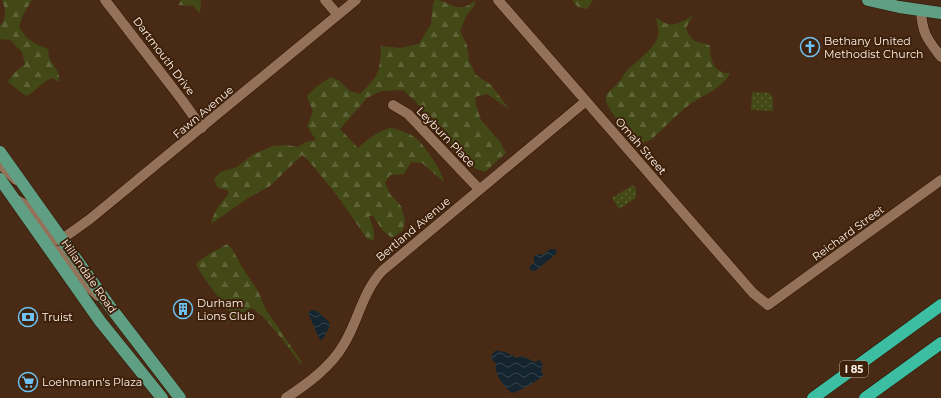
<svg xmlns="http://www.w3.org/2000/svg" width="941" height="398" font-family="Montserrat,sans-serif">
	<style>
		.grass { fill: url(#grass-dots) }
		.forest { fill: url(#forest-firs) }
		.water { fill: url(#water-waves) }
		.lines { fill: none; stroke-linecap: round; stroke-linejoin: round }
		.minor-casing { stroke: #2e1300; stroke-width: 11 }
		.major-casing { stroke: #2e1300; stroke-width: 13 }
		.highway-casing { stroke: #2e1300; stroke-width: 13 }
		.minor { stroke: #94725a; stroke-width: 10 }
		.major { stroke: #5fa085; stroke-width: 12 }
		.highway { stroke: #3bbea2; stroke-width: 12 }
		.labels { text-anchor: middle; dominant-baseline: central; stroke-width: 4; stroke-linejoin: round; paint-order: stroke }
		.shield { fill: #3e210b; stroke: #c4b3a7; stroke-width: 1 }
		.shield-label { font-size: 10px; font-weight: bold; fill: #fef2ea }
		.poi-label { font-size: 11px; fill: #fef2ea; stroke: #3e210b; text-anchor: start }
		.street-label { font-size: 11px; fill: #fef2ea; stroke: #3e210b }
	</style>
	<defs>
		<pattern id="grass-dots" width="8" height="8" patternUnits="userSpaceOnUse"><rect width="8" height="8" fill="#434916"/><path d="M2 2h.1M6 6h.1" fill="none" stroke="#5f6438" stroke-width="1.8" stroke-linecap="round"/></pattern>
		<pattern id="forest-firs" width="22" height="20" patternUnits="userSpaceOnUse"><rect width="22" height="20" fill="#434916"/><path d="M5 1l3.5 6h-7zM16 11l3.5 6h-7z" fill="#5f6438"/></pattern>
		<pattern id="water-waves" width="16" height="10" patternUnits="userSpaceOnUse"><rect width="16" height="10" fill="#14252f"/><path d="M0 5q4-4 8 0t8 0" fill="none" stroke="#37454d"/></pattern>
	</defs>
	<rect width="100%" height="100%" fill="#492b15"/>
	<path class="grass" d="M752 92 769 93 773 98V111L751 110Z
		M633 185 636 189V198L619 209 612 198Z"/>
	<path class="forest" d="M2 0H32L24 13 19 26C25 39 35 44 48 49L49 58 58 72 60 82 52 78C41 82 36 92 26 96L8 82 13 74 25 64 22 52 10 40 0 39V26C7 18 6 9 2 0Z
		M181 0H201L200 13 193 6 178 5Z
		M435 0C447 0 452 9 463 7 467 7 471 3 475 1V5L466 16 460 31 467 45 469 61 476 75 491 85 509 109 487 94 475 97 476 105 481 120 501 143 506 153 485 172 474 168 454 149 415 101 403 90 381 91 367 98 340 129 358 148C366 141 379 130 390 128 396 128 411 134 416 138 425 146 442 171 444 182L422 163 411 162 404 174 390 175 385 183 390 194 401 206 405 221 403 230 392 238 383 231 373 216H369L374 230V240L367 239C353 218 339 197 323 178 316 170 310 161 302 155L270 186 248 198 211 224C213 212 220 204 228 195V190L218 188 214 180 220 172 237 167 252 155 273 146 286 145 298 147 306 142 316 140 307 126 313 112 307 96 316 87 331 77 339 81 350 91 360 94C379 76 380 72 381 46L400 48 419 44 431 24 433 4Z
		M572 0H593L587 9 578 7Z
		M693 15 686 28C688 35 693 42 701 43 705 44 706 43 710 46 710 60 714 74 730 73 723 89 702 95 689 105 676 115 664 128 652 139 644 144 638 143 631 135 624 128 608 111 606 100 605 92 614 88 618 83 621 80 623 76 625 73 635 61 653 52 658 36 659 31 657 23 656 18 660 19 663 23 668 24 677 26 686 20 693 15Z
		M227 244 232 249 242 267 258 291 266 310 301 361 302 365C291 352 265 313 251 308L225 325 230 320 232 315C221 298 205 283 196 264 205 255 216 251 227 244Z"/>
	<path class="water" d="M550 249H555L557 251 555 255 535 271 530 270V266L534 263V256L538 254 543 255Z
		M312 310 317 311 328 321 330 325 329 328 322 340H321L319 338 308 313Z
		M495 351C501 350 511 354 516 358L522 356 535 362 540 360 543 365 541 371 544 375C538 381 520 391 512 393 504 388 493 372 496 363L493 361 491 356Z"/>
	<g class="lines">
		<g class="minor-casing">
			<path id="minor" d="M105 0 182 100 202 128
				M325 0 338 15
				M498 0 753 293 768 305 941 180
				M921 10C922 33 927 39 941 57
				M393 105 408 114 479 189
				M0 164 16 180
				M14 199C34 206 39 222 52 238L56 240 62 239 90 219 356 0
				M49 249 59 251 62 254 80 278 98 296
				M286 398C307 384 331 367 344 344 359 319 362 293 382 271L586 101"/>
		</g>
		<g class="major-casing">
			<path id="major" d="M868 0 899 7 941 13
				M0 152 111 308 180 398
				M0 179 100 321 162 398"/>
		</g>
		<g class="highway-casing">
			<path id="highway" d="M813 398 941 305
				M865 398 941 343"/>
		</g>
		<use href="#minor" class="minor"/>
		<use href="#major" class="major"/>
		<use href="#highway" class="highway"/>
	</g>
	<defs>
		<g id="church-ring" transform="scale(1)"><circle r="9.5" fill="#3e210b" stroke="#6dc2f3" stroke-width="1.5"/><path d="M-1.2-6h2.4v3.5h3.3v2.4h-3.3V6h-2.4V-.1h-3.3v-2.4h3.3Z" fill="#6dc2f3"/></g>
		<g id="building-ring" transform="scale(1)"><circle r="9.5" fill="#3e210b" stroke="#6dc2f3" stroke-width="1.5"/><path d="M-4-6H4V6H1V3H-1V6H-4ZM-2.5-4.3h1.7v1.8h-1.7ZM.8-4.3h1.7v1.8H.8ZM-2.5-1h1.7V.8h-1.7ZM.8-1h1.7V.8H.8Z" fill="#6dc2f3"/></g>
		<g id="bank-ring" transform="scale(1)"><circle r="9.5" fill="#3e210b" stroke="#6dc2f3" stroke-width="1.5"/><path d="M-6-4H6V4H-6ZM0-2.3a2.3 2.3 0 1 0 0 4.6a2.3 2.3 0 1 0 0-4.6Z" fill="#6dc2f3"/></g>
		<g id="supermarket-ring" transform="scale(1)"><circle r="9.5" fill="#3e210b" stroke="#6dc2f3" stroke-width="1.5"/><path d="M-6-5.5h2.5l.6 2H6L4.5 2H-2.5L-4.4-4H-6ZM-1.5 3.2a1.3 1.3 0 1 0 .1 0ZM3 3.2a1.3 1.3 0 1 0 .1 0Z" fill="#6dc2f3"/></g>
	</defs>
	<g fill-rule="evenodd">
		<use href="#church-ring" x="810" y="47"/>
		<use href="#building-ring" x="183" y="309"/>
		<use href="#bank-ring" x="28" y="317"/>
		<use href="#supermarket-ring" x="28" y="382"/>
	</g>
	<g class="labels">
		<rect class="shield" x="840" y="361" width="28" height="16" rx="3"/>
		<g class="shield-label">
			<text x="854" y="369">I 85</text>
		</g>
		<g class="poi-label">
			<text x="824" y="41">Bethany United<tspan x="824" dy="13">Methodist Church</tspan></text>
			<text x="197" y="303">Durham<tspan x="197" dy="13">Lions Club</tspan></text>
			<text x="42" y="317">Truist</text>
			<text x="42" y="382">Loehmann's Plaza</text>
		</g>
		<g class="street-label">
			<text transform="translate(164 56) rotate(53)">Dartmouth Drive</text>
			<text transform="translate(203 112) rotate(-40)">Fawn Avenue</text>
			<text transform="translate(446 137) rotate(46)">Leyburn Place</text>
			<text transform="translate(641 146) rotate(49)">Omah Street</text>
			<text transform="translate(413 229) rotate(-40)">Bertland Avenue</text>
			<text transform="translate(848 233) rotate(-36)">Reichard Street</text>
			<text transform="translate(89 276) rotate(55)">Hillandale Road</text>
		</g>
	</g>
</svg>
